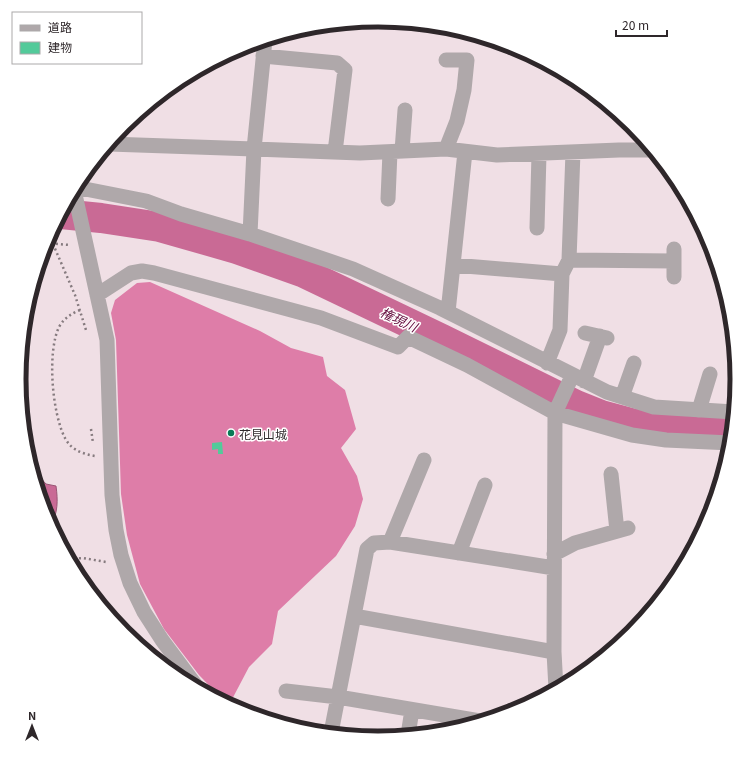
<svg xmlns="http://www.w3.org/2000/svg" width="756" height="758" font-family="Georgia,'Noto Sans JP',serif">
	<style>
		.forest { fill: #de7da8 }
		.water { fill: #c96a95; stroke: #9a5675 }
		.lines { fill: none; stroke-linecap: round; stroke-linejoin: round }
		.river { stroke: #c96a95; stroke-width: 30 }
		.building { fill: #53ca9a }
		.path { stroke: #867b7f; stroke-width: 2.5; stroke-dasharray: 2 3; stroke-linecap: butt }
		.street { stroke: #afa8aa; stroke-width: 15 }
		.poi-dot { fill: #097a56; stroke: #fff; stroke-width: 1.5 }
		.labels { text-anchor: middle; dominant-baseline: central; stroke-width: 3; stroke-linejoin: round; paint-order: stroke }
		.poi-label { font-size: 12px; fill: #2e272a; stroke: #fff; text-anchor: start }
		.water-label { font-size: 13px; font-style: italic; fill: #630a3c; stroke: #fff }
		.rim { fill: none; stroke: #2e272a; stroke-width: 5 }
	</style>
	<rect width="100%" height="100%" fill="#f0dfe5"/>
	<path class="forest" d="M150 282 260 331 291 348 323 357 327 376 345 390 356 429 341 448 357 476 363 499 355 526 336 556 278 611 272 644 249 667 229 705 225 702 199 675 164 629 140 584 127 535 121 494 116 340 111 313 115 300 137 283Z"/>
	<path class="water" d="M25 444 37 474 46 484 56 486C58 500 58 513 51 525L46 516Z"/>
	<g class="lines">
		<path class="river" d="M61 214 101 218 160 227 237 249 302 272 442 339 576 405 601 415 631 423 667 429H732"/>
	</g>
	<path class="building" d="M222 442 223 454H218V449L212 450V443Z"/>
	<g class="lines">
		<path class="path" d="M46 243 70 245
			M53 244 75 295 86 330
			M80 310C71 314 64 318 59 327 47 352 52 413 65 438 71 450 83 454 95 456
			M91 429 93 443
			M69 559 83 558 106 562"/>
		<path class="street" d="M263 56 337 63 345 70 335 152
			M446 60H467L464 90 457 121 446 149
			M109 144 254 149 265 40
			M402 151 405 110
			M75 187 146 201 181 214 250 234 353 269 440 308 607 392 654 407 734 412
			M74 190 107 340 112 495 116 530 121 555 130 583 144 612 162 640 197 687
			M388 199 390 152
			M537 228 539 154
			M250 234 254 149 360 153 446 149 497 155 619 150H652
			M674 249V277
			M569 260 573 152
			M453 265 562 274 569 260 674 261
			M97 295 131 273 142 271 154 273 321 318 398 347 408 337 467 365 555 413 632 435 666 440 731 443
			M448 312 465 152
			M585 333 607 338
			M547 363 560 330 562 274
			M584 381 600 336
			M622 397 634 363
			M699 410 710 374
			M611 474 617 531
			M390 542 424 460
			M459 553 485 485
			M554 554 575 543 628 528
			M354 616 554 652
			M556 689 554 652 555 413 572 376
			M286 691 338 697 331 733
			M480 721 338 697 367 549 374 543 390 542 554 568
			M408 735 412 710"/>
	</g>
	<circle class="poi-dot" cx="231" cy="433" r="4"/>
	<g class="labels">
		<g class="poi-label">
			<text x="239" y="433">花見山城</text>
		</g>
		<g class="water-label">
			<text transform="translate(399 319) rotate(25)">権現川</text>
		</g>
	</g>
	<path d="M0 0H756V758H0ZM26 379a352 352 0 1 1 704 0a352 352 0 1 1-704 0Z" fill="#fff" fill-rule="evenodd"/>
	<path class="rim" d="M26 379a352 352 0 1 1 704 0a352 352 0 1 1-704 0Z"/>
	<rect x="12" y="12" width="130" height="52" fill="#ffffff" stroke="#aba9aa"/>
	<rect x="20" y="25" width="20" height="6" fill="#afa8aa" stroke="#aba9aa"/>
	<text x="48" y="32" font-size="12" fill="#2e272a">道路</text>
	<rect x="20" y="42" width="20" height="12" fill="#53ca9a" stroke="#aba9aa"/>
	<text x="48" y="52" font-size="12" fill="#2e272a">建物</text>
	<g transform="translate(32 726)" stroke="#ffffff" stroke-width="3" paint-order="stroke">
	<path d="M0-3L7 15L0 10L-7 15Z" fill="#2e272a"/>
	<text y="-6" font-size="11" font-weight="bold" text-anchor="middle" fill="#2e272a">N</text>
	</g>
	<path d="M616 30v6h51v-6" fill="none" stroke="#2e272a" stroke-width="2"/>
	<text x="622" y="30" font-size="12" fill="#2e272a" stroke="#ffffff" stroke-width="3" paint-order="stroke">20 m</text>
</svg>
